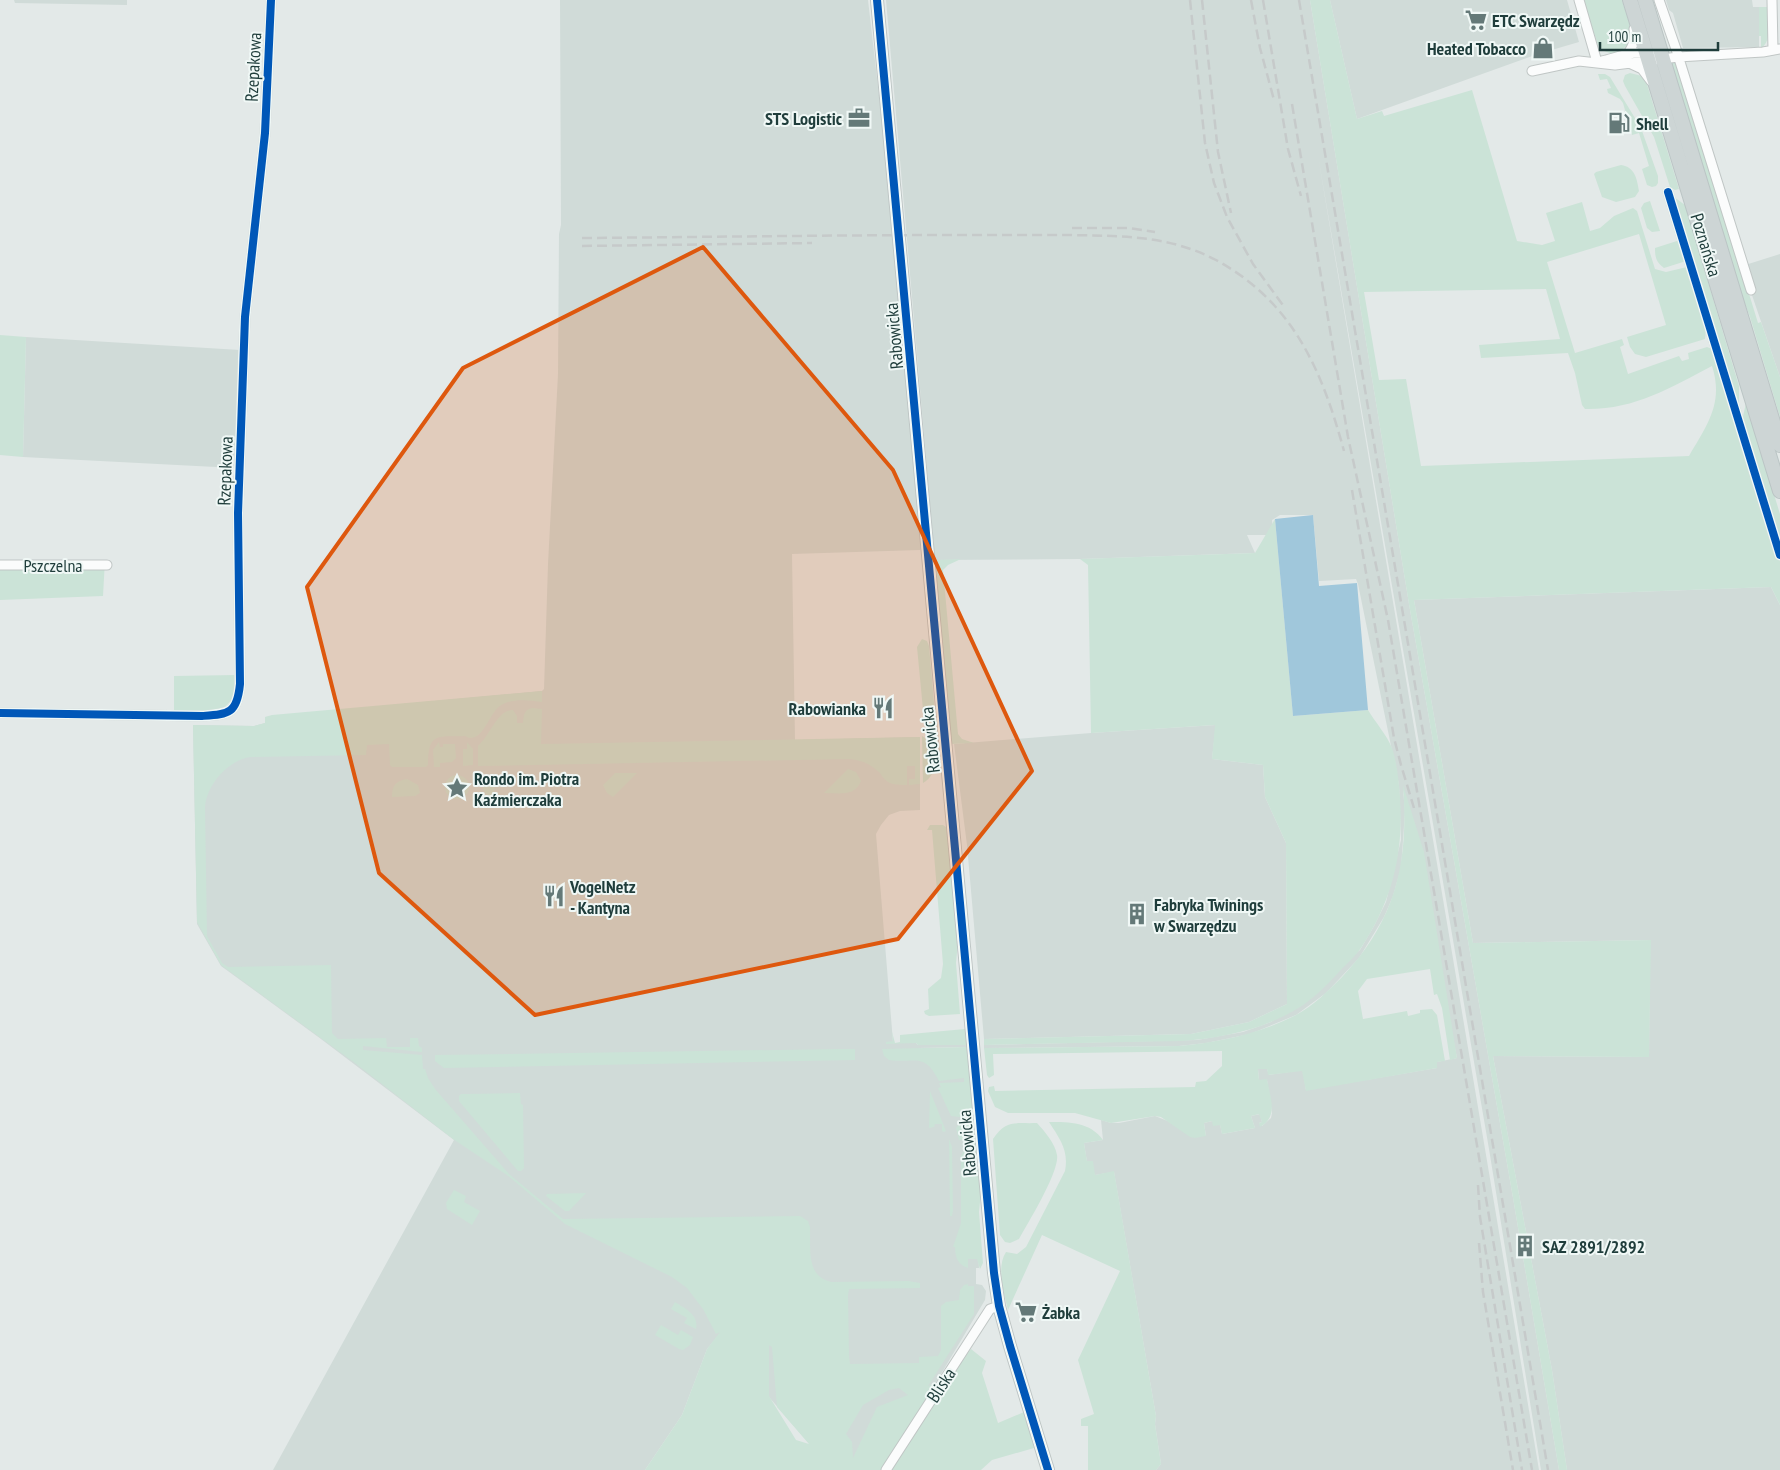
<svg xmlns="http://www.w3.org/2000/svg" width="1780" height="1470" font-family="'PT Sans Narrow',sans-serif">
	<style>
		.built { fill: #d0dbd8 }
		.green { fill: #cbe3d7; fill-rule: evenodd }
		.water { fill: #a0c7db }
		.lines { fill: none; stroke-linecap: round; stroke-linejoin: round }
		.street-casing { stroke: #c0c6c5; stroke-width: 11 }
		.secondary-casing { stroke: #bec6c5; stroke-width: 14 }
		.primary-casing { stroke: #bbc5c5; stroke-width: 16 }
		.street { stroke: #fbfcfc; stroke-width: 9 }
		.secondary { stroke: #fbfcfc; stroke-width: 12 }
		.primary { stroke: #cdd5d5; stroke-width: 14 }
		.rail { stroke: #c6caca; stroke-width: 2.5; stroke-dasharray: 10 5; stroke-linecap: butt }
		.cycleway-casing { stroke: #f0f8f6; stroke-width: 11 }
		.cycleway { stroke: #0057b8; stroke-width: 8 }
		.marked { fill: #de580e; fill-opacity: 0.2; stroke: #de580e; stroke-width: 4; stroke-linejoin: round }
		.labels { text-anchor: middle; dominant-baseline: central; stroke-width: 4; stroke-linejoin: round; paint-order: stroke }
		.poi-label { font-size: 18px; font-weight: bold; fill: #1f3d3b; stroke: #f0f8f6; text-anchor: start }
		.street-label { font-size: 18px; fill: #1f3d3b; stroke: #f0f8f6 }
	</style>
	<rect width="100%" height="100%" fill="#e3e9e8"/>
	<path class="built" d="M14 0H127V5L15 3Z
		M560 0H868L895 235 922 548 920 550 792 554 795 740 920 737V810L900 811 889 815 881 825 876 834 893 1042 894 1043H916L918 1045H969L968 1047 918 1048 967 1053 979 1268H976V1284L982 1285 986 1291 985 1300 884 1470H832L717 1337 707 1349 682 1415 645 1470H273L454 1140 321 1039 221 966 197 924 193 725 254 726 265 723V717L542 691 544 689 548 564 558 374 559 234 561 225Z
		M886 0H1310L1409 604 1512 1192 1559 1470H1541L1489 1149 1318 156 1539 1470H1156L1161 1464 1155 1424 1156 1416 1114 1172 1095 1175 1087 1162 1084 1143 1103 1140 1101 1120 1111 1123H1119L1155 1116 1206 1136 1204 1123 1212 1121 1220 1124 1222 1134 1255 1128 1251 1116 1260 1114 1262 1122 1259 1123 1262 1126 1271 1118 1272 1113 1267 1080H1259L1258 1069H1267L1269 1075 1303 1070 1306 1090 1437 1068V1062L1457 1058 1403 789 1405 812 1401 868 1393 896 1384 917 1359 958 1326 993 1296 1015 1250 1034 1206 1043 1179 1046 984 1048V1045L1197 1040 1243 1032 1271 1022 1360 950 1374 926 1386 902 1401 840 1399 785 1358 584 1356 579 1319 581 1313 515H1280L1272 520 1273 535H1247L1255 553 1080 559 935 560Z
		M1330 0H1567L1579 42 1538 54 1357 119Z
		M1666 0H1752L1753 7H1759V47L1683 48 1673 13 1669 10Z
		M1780 254V377L1742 266Z
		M26 337 240 350 235 468 23 457Z
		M1771 587 1780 605V1470H1567L1552 1370 1493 1056 1649 1057 1650 940 1473 943 1414 600Z
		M1216 725 1212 759 1263 765 1265 797 1286 843 1287 1004 1249 1022 1191 1034 984 1039 967 845 954 744 1091 733Z"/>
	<path class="green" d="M1310 0H1330L1357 119 1382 111 1384 116 1472 90 1517 241 1542 245 1555 241 1546 213 1582 202 1590 231 1600 228 1614 216 1633 208 1637 211 1655 269 1666 272 1687 267 1706 329 1705 339 1646 357 1635 354 1630 347 1627 337 1666 325 1639 234 1547 262 1575 353 1622 339 1624 345 1620 347 1628 374 1679 356 1682 361 1689 359 1688 353 1707 347 1712 349 1780 556V605L1771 587 1414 600 1473 943 1651 940 1649 1057 1493 1056 1552 1370 1567 1470H1559L1512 1192 1409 604ZM1546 289 1560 339 1479 345 1481 358 1568 353 1575 373 1582 405 1585 409C1634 410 1670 388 1712 366 1724 403 1707 425 1689 456L1421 466 1406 379 1379 380 1364 292Z
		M1583 0H1622C1628 22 1642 44 1613 54L1604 51 1598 45Z
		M1759 7H1767C1767 19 1773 41 1761 48V36H1759Z
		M1670 63H1678L1758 323 1761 322 1780 377V417L1750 317 1730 264Z
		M1630 73 1642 76 1646 81 1679 189 1675 190 1670 187 1654 137 1625 86 1623 81 1625 75Z
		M1598 74H1605L1610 77 1641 128 1658 176V183L1656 186 1652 187 1647 185 1642 169 1649 166 1639 133 1632 135 1623 103 1620 99 1608 93 1607 89 1611 88 1607 79 1600 80Z
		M1621 165C1635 167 1637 179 1639 191L1635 197 1616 202 1602 197 1594 174 1596 172Z
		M1674 197 1685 205 1739 386V408Z
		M1650 201 1660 231 1652 232 1647 228 1641 208 1644 203Z
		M1680 240 1685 259 1683 262 1664 268C1656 262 1655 257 1655 248Z
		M0 335 26 337 23 457 0 455Z
		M1746 403 1780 514V544L1742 421Z
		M1275 519 1293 716 1368 710C1375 722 1387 735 1392 748 1397 763 1399 782 1400 797 1404 853 1392 901 1361 948 1355 957 1345 965 1338 973 1325 987 1311 1001 1295 1010 1261 1030 1221 1038 1182 1041L984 1045V1039L1191 1034 1249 1022 1287 1004 1286 843 1265 797 1263 765 1212 759 1215 725 1091 733 1088 565 1080 559 1255 553Z
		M961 559 948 565 943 570 958 734 962 739 974 743 950 744 934 565 935 560Z
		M105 560 103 596 0 600V561Z
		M922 639 927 641 929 646 935 714 932 719 924 720 917 647Z
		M236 675V695L227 705 219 711 174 713V676Z
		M542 691V702C529 700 511 698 500 706 489 713 482 746 465 736 437 737 428 732 428 765L426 767H392L390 765 389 744 367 745 366 755 250 757C228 761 208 783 205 806L207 936 222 963 228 967 331 965 332 1033 338 1039 386 1038 387 1047H410V1038H418L419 1046 422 1048V1052L363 1046V1050L422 1055 423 1069H425L428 1078 435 1089 509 1174 563 1219 800 1216 808 1221 810 1227C811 1247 805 1277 832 1282L908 1281 920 1283V1288L849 1289 848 1295 849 1356 850 1364 919 1363V1357L938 1356 941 1350V1306L946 1302 959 1300 960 1290 964 1285 968 1284V1286H974V1314L928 1386 946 1380 971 1349 986 1361 982 1373 998 1423 1024 1412 1034 1448 992 1460 981 1470H645L682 1415 707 1349 720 1332 716 1334 703 1309 687 1288 672 1277 565 1224 507 1175 453 1139 355 1063 221 965 197 922 193 725 254 726 265 723V717L272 715ZM769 1345 772 1347 777 1407 809 1444 796 1440 769 1396ZM899 1388 908 1395 877 1407 853 1458 852 1442 846 1434 863 1405 889 1390Z
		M532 708 542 709 541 744 920 737V784L909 785V779H915V766H907V785C901 785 893 785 888 782 885 780 882 776 880 773 871 764 862 760 848 759L478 766V746C490 736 497 710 513 710L517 716V723H523C524 716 523 710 532 708Z
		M922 736C939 745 940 774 923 783Z
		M439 742 440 747H443V744H455L456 758 452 762 440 763V767H434L433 750Z
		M467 742 473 749V765L463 766V749H467Z
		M848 769 856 772 861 781C855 797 839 793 824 793Z
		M615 773H637L613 797 607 793 603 785Z
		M445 787a12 12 0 1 1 24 0a12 12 0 1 1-24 0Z
		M490 775H495L494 798C482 794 478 783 490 775Z
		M407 779 418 785 420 793 415 796 392 797C392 785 396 781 407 779Z
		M1403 785 1424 852 1457 1058 1450 1060 1442 1008 1437 994 1434 995 1430 969 1367 979 1358 991 1363 1019 1407 1011 1408 1016 1420 1013V1010L1432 1009 1437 1015 1445 1061 1437 1062V1068L1306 1091 1302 1071 1268 1075 1267 1069H1258L1259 1080 1267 1079C1270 1097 1279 1117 1260 1127L1259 1123 1262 1122 1259 1114 1251 1116 1255 1128 1222 1134 1220 1125 1213 1126 1212 1121 1204 1123 1206 1136 1195 1138 1190 1137 1161 1117 1155 1116 1111 1123 1075 1113H1008L995 1107 988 1091 989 1087 994 1086 995 1091 1195 1087 1196 1082 1206 1081 1222 1066V1051L993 1054 994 1075 989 1078 987 1075 984 1048 1179 1046C1219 1042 1259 1034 1296 1015 1313 1006 1328 991 1342 977 1396 920 1409 862 1403 785Z
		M930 825H943L949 829 959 932 956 963 960 1014 929 1016 925 1014 924 1011 929 1009 928 989 941 978 943 964 932 830H927Z
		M965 1029 969 1045H918L916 1043 886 1044V1042L893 1041 892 1032 895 1043 900 1042V1035Z
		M968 1047 981 1192 979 1212 983 1263 980 1269 977 1259H968V1268C958 1265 955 1257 955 1247H953L961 1223V1156L963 1152 970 1150 969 1140H959L956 1128 961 1122H970V1118L951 1116 938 1088 941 1087 939 1083 964 1082V1078L939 1081C924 1051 915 1064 889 1060L884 1056 882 1049Z
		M839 1049H855V1060L444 1068 435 1061V1055Z
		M930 1091 946 1131 944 1132 942 1131V1124H935L934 1127 929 1128Z
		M520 1093 521 1104 523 1105 524 1168 521 1171H518L459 1101V1096L461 1094H467Z
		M1049 1122C1070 1122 1090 1122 1103 1140L1084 1143 1087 1161H1093L1095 1175 1114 1171 1156 1416 1155 1424 1161 1464 1156 1470H1088V1426H1081V1419L1094 1414 1078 1360 1120 1271 1042 1235 1008 1310C1004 1293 996 1267 1006 1252L1017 1254 1026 1247 1065 1171C1069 1151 1060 1139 1049 1122Z
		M1037 1123C1045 1132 1055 1143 1057 1155 1060 1171 1028 1223 1019 1239L1010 1243 1005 1242 1000 1235 993 1139C1006 1119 1015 1124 1037 1123Z
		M949 1139 952 1147 953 1211 952 1216H950Z
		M454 1190 466 1196 464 1202 480 1211 472 1225 447 1209 446 1203Z
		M586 1193 569 1211H565L546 1196 547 1194Z
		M675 1302C686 1309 699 1315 696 1329L684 1323 687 1318 671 1309Z
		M661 1325 678 1335 681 1330 693 1337 690 1345 683 1350 679 1349 655 1335Z"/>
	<path class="water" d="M1313 515 1319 586 1357 583 1368 710 1293 716 1275 519Z"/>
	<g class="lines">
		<g class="street-casing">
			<path id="street" d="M1579 0 1597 62
				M1659 0 1676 49 1751 290
				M1772 0 1773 50
				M1627 55C1633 46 1636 40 1634 29
				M1602 61C1616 58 1637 49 1651 54
				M1629 63 1642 69 1651 81
				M1532 71 1579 61 1615 65 1678 57 1763 52 1780 49
				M1668 192 1780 555
				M0 565H107
				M0 713 202 716C229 714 237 714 240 684L238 513 245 317 265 133 271 0
				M886 1470 990 1309 999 1306"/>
		</g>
		<g class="secondary-casing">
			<path id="secondary" d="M877 0 994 1273 999 1306 1010 1346 1048 1470"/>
		</g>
		<g class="primary-casing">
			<path id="primary" d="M1630 0 1780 491
				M1645 0 1780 445"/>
		</g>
		<use href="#street" class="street"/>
		<use href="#secondary" class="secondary"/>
		<use href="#primary" class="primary"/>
		<path class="rail" d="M1190 0 1205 143 1214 183 1227 217 1253 264 1285 308
			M1202 0 1218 152 1231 213
			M1251 0 1260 48 1274 100
			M1263 0 1288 149 1301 196
			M1299 0 1548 1470
			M1292 104 1348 437 1388 620 1532 1470
			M1072 228H1129L1155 232
			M582 238C711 237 840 235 969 235 1003 235 1037 235 1070 235 1122 236 1168 235 1216 260 1293 302 1322 370 1344 451
			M582 246 812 243
			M1352 490 1394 738 1401 765 1414 808
			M1478 1185 1480 1217 1522 1470
			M1479 1243 1483 1292 1513 1470"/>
		<g class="cycleway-casing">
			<path id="cycleway" d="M877 0 994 1273 999 1306 1010 1346 1048 1470
				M1668 192 1780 555
				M0 713 202 716C229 714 237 714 240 684L238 513 245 317 265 133 271 0"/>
		</g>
		<use href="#cycleway" class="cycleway"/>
	</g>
	<path class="marked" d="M703 247 893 470 1032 771 898 939 535 1015 379 873 307 587 463 368Z"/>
	<defs>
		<g id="supermarket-bare" transform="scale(1.725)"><path d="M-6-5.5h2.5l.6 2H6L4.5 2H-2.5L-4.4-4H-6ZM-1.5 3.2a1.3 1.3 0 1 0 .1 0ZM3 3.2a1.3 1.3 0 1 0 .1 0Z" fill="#647978" stroke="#f0f8f6" stroke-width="2.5" paint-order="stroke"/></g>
		<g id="shop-bare" transform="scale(1.725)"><path d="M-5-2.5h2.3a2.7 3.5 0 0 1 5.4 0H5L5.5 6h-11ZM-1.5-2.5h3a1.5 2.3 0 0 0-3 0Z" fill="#647978" stroke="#f0f8f6" stroke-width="2.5" paint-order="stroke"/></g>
		<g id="office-bare" transform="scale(1.725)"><path d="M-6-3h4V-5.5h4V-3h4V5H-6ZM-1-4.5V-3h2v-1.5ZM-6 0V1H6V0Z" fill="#647978" stroke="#f0f8f6" stroke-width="2.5" paint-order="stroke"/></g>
		<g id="fuel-bare" transform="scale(1.725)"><path d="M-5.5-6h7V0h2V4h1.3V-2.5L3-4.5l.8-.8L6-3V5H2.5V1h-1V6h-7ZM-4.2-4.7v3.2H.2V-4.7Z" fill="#647978" stroke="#f0f8f6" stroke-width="2.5" paint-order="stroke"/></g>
		<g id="restaurant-bare" transform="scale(1.725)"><path d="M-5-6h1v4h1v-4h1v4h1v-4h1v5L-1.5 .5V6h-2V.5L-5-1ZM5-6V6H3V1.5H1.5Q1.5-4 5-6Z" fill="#647978" stroke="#f0f8f6" stroke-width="2.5" paint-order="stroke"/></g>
		<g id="sight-bare" transform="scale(1.725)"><path d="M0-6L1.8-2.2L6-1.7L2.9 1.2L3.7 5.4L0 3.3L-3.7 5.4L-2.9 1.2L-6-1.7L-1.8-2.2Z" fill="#647978" stroke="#f0f8f6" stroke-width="2.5" paint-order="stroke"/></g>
		<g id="building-bare" transform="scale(1.725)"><path d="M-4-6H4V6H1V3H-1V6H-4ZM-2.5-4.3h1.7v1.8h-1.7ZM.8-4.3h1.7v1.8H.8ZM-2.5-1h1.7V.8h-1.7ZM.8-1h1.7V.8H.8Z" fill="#647978" stroke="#f0f8f6" stroke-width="2.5" paint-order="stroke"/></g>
	</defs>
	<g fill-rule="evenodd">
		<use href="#supermarket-bare" x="1476" y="20"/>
		<use href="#shop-bare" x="1543" y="48"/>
		<use href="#office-bare" x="859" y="118"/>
		<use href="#fuel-bare" x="1619" y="123"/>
		<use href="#restaurant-bare" x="883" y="708"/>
		<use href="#sight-bare" x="457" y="788"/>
		<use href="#restaurant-bare" x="554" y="896"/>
		<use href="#building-bare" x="1137" y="914"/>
		<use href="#building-bare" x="1525" y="1246"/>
		<use href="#supermarket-bare" x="1026" y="1312"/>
	</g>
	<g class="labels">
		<g class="poi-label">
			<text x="1492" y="20">ETC Swarzędz</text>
			<text x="1526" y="48" text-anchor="end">Heated Tobacco</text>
			<text x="842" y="118" text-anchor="end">STS Logistic</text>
			<text x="1636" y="123">Shell</text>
			<text x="866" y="708" text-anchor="end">Rabowianka</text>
			<text x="474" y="778">Rondo im. Piotra<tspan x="474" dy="21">Kaźmierczaka</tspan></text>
			<text x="570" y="886">VogelNetz<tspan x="570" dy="21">- Kantyna</tspan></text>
			<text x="1154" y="904">Fabryka Twinings<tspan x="1154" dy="21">w Swarzędzu</tspan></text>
			<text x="1542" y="1246">SAZ 2891/2892</text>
			<text x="1042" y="1312">Żabka</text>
		</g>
		<g class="street-label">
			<text transform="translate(253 67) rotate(-87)">Rzepakowa</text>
			<text transform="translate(1706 245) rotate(73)">Poznańska</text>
			<text transform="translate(894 336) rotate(-95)">Rabowicka</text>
			<text transform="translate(225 471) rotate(-88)">Rzepakowa</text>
			<text x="53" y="565">Pszczelna</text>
			<text transform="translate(930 740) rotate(-96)">Rabowicka</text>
			<text transform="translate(967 1143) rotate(-95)">Rabowicka</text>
			<text transform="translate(941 1385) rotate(-57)">Bliska</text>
		</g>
	</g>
	<path d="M1600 42v8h118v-8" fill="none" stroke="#1f3d3b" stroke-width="2.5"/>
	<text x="1608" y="42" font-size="15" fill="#1f3d3b" stroke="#f0f8f6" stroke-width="4" paint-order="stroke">100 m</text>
</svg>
